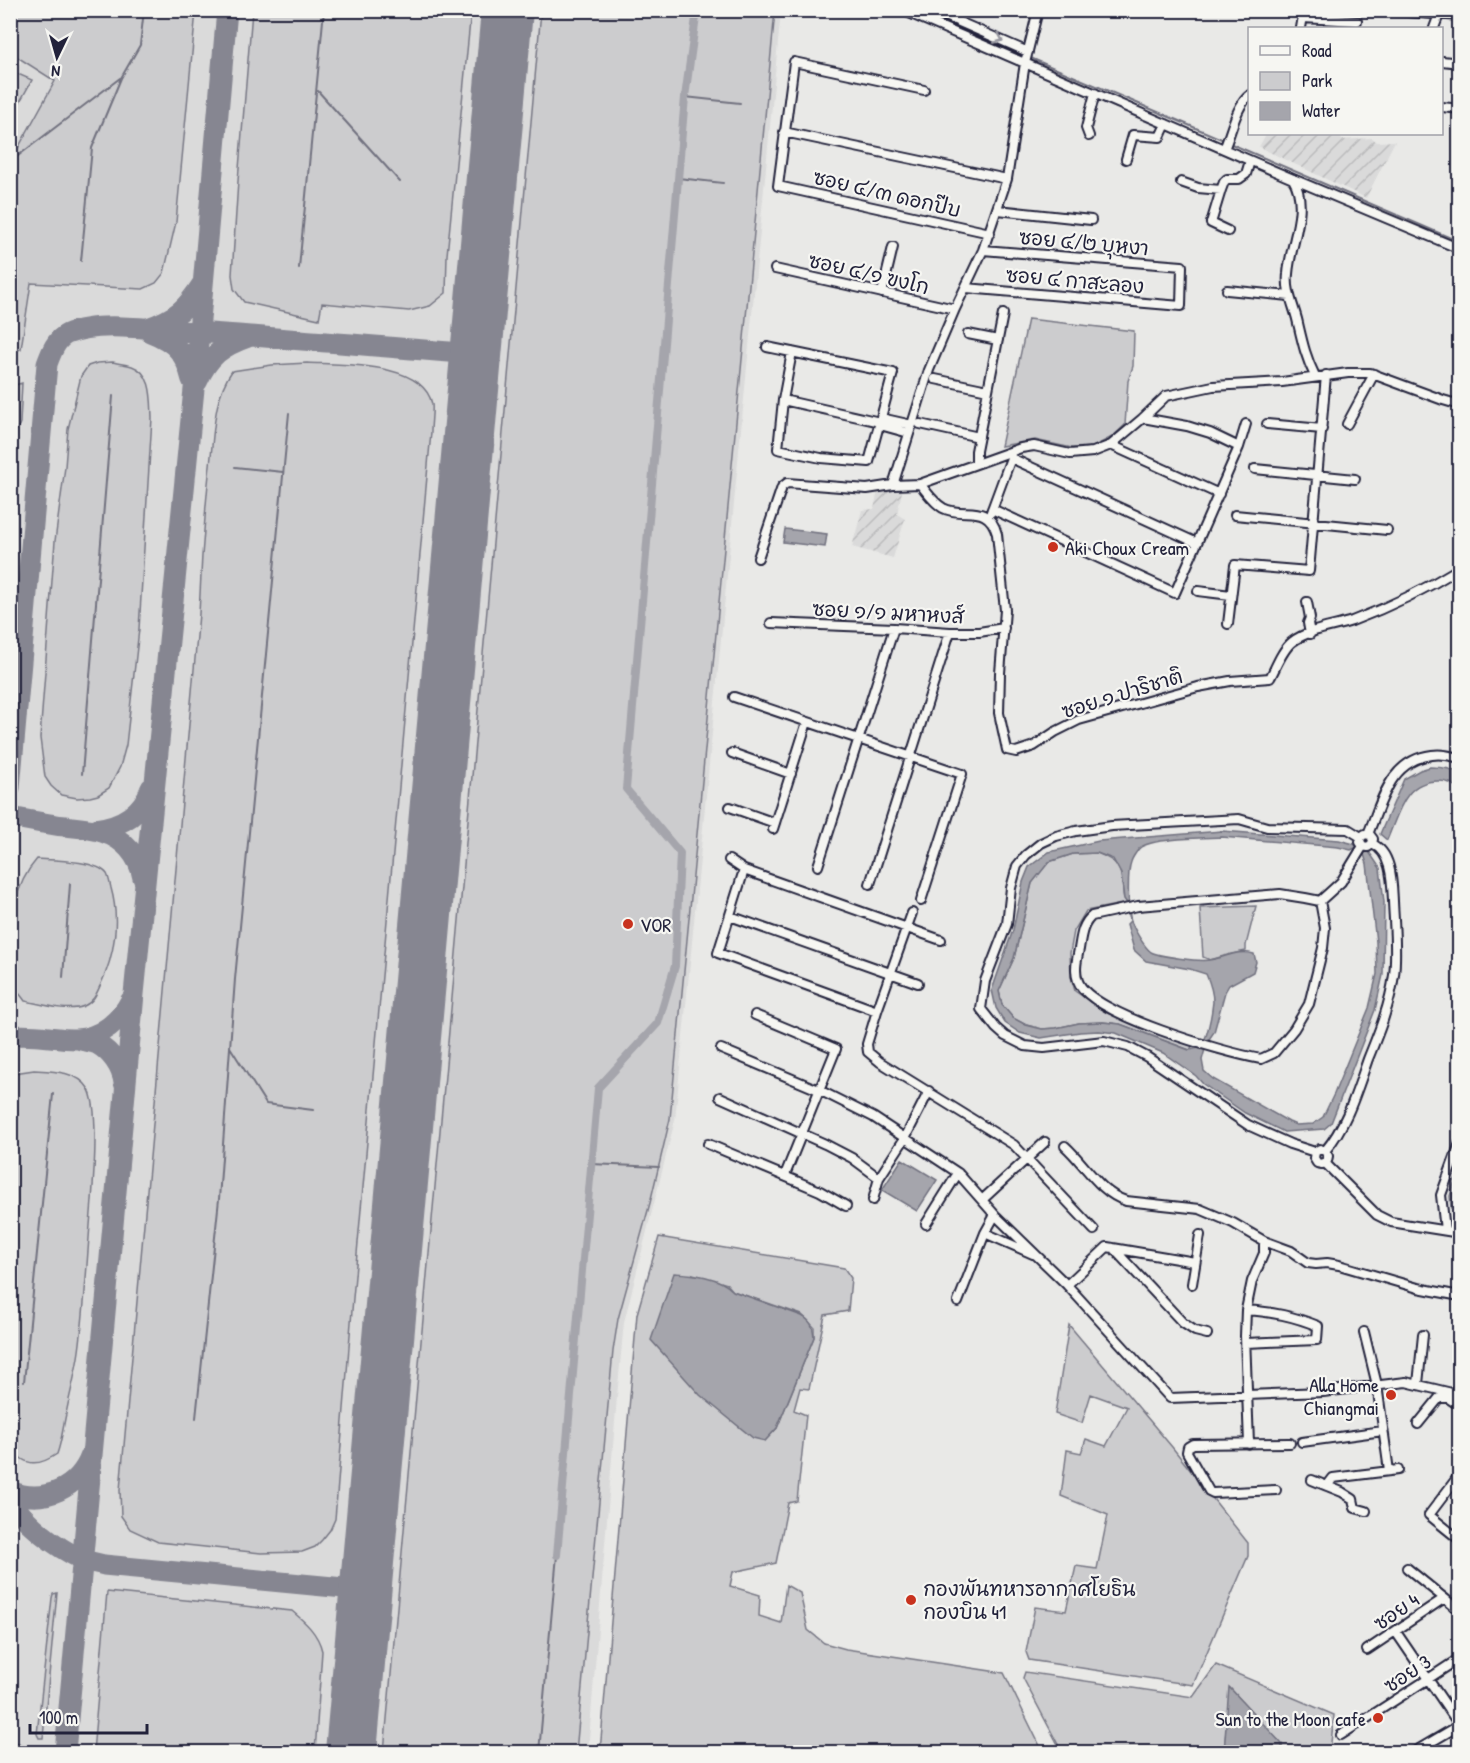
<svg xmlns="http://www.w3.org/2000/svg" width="1470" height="1763" font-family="'Patrick Hand','Playpen Sans Thai',sans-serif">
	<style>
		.built { fill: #dadada }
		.industrial { fill: url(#industrial-furrows) }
		.green { fill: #ccccce; stroke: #777784; stroke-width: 1.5; fill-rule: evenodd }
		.water { fill: #a5a5ac; stroke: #71717f; stroke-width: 1.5; fill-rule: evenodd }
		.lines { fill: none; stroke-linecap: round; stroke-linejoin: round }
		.stream { stroke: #71717f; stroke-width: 2 }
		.canal { stroke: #a5a5ac; stroke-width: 8 }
		.taxiway { stroke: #868691; stroke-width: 21 }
		.runway { stroke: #868691; stroke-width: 52 }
		.minor-casing { stroke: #22223b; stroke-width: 12 }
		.minor { stroke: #f6f6f2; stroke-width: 8 }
		.oneway { stroke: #9797a0 }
		.poi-dot { fill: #c8321e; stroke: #f6f6f2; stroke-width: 2 }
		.labels { text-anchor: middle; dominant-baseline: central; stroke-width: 4.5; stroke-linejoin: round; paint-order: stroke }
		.street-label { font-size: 20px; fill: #22223b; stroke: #f6f6f2 }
		.poi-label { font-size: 20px; fill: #22223b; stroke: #f6f6f2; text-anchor: start }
	</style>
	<defs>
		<pattern id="industrial-furrows" width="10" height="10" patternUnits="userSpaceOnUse" patternTransform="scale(1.5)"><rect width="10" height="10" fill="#dadada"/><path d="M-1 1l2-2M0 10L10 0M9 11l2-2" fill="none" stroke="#bbbbbc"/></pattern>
	</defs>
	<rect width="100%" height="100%" fill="#e9e9e7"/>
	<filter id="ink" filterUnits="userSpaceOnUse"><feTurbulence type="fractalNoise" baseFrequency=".0167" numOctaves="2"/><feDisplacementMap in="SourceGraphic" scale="12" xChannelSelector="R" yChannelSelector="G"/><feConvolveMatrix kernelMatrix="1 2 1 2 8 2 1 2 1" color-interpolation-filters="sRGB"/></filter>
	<g filter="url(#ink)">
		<path class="built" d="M48 11H781L675 1120 624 1322 617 1397 588 1752H11V63L19 65Z"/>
		<path class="industrial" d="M1266 134H1340L1342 140 1372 138 1377 142 1395 141 1366 198 1259 147Z
			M903 487 897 514 905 519 893 558 852 547 862 510 874 509 878 490Z"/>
		<path class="green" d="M11 10 196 11 176 222 164 273 156 283 143 289 31 283 21 349 11 352V161L55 81 11 53V47L17 27 11 24Z
			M252 11H471L447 255 446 293 430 306 409 311 322 303 319 319 244 302 234 289 232 275 238 181Z
			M541 11H775L670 1119 650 1203 618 1319 613 1351 576 1752H384Z
			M11 71 32 80 13 114 11 113Z
			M1028 319 1134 331 1133 366 1128 381 1125 425 1112 437 1093 447 1072 448 1035 440 1001 446Z
			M113 362C119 364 126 364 132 366 153 373 151 400 152 418L139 629 126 745 120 767 109 788 98 795 90 797 77 798 61 795 51 786 45 777 40 738 55 541 65 467 68 429 81 376 88 366 97 363Z
			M307 363C340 365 423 361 432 404 433 412 431 423 431 432L353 1298 335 1519 330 1530 322 1540 315 1547 302 1552 261 1553 158 1542 130 1529 121 1516 120 1490 199 614C201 561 205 508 211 456 214 427 215 395 232 371L272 365Z
			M22 383 20 423 17 430 11 432V386Z
			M11 447H13L16 454 11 499Z
			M1097 853C1119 862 1121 866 1123 890 1123 896 1123 898 1127 903L1086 911 1074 931 1070 953 1071 977 1075 991 1107 1013 1193 1045 1190 1050 1120 1024 1103 1022 1079 1023 1056 1028 1042 1029 1026 1025 1013 1018 1002 1005 999 991 1014 958 1032 883 1048 862 1073 854Z
			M37 859C52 860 97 860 107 874 109 878 110 884 111 888 120 920 115 955 100 986 96 995 93 1002 84 1006 69 1013 41 1004 25 1001 21 995 14 988 11 981 9 975 10 964 10 958 10 923 13 886 37 859Z
			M1256 906 1246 945V951L1231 954 1210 960 1203 957 1200 908Z
			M34 1070C51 1071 77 1071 88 1088 102 1109 91 1209 89 1238 86 1276 84 1314 79 1351 76 1373 70 1393 66 1414 63 1427 62 1440 57 1454 38 1467 22 1467 11 1445L10 1076 14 1073Z
			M659 1237 844 1268 851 1278 848 1311 825 1315 809 1389 800 1388 794 1410 806 1415 797 1501 788 1503 776 1563 733 1572 730 1586 760 1595 759 1616 781 1623 786 1585 800 1593 808 1630 824 1643 846 1649 1004 1673 1043 1752H600L637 1314ZM693 1274 727 1284 733 1291 802 1315 814 1327V1337L777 1428 765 1441Z
			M1069 1325 1172 1447 1248 1543V1556L1193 1685 1029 1660 1026 1652 1035 1607 1066 1611 1076 1566 1097 1569 1108 1515 1061 1496 1067 1450 1081 1453 1086 1439 1106 1446 1127 1407 1091 1394 1082 1423 1055 1414Z
			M107 1592 292 1611C305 1622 318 1633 322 1651L315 1752H93Z
			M57 1593 43 1738H39L37 1734 52 1598 53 1594Z
			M1216 1665 1334 1715 1330 1752H1282L1281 1744 1230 1688 1224 1752H1062L1023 1678 1025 1672 1193 1697Z"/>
		<path class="water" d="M785 529 827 534 825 547 783 542Z
			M1430 767C1440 767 1451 768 1459 773V791C1455 784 1447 781 1439 781 1404 780 1399 813 1387 840L1380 834 1404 779 1420 770Z
			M1222 831 1339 840 1354 844 1356 846 1364 850 1367 849 1380 868 1384 902 1383 975 1375 1010 1331 1123 1324 1129 1284 1132 1245 1113 1203 1084 1196 1076 1163 1053 1116 1033 1099 1031 1080 1032 1041 1038 1020 1033 1005 1023 996 1008 992 990 1013 930 1023 882 1029 867 1049 852 1099 841ZM1222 837 1338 847 1351 850 1355 848 1363 851 1367 864 1376 942 1377 974 1369 1008 1334 1094 1323 1117 1313 1124 1296 1125 1289 1122 1213 1079 1204 1071 1202 1060 1207 1042 1214 1032 1225 992 1229 985 1253 972 1256 962 1254 954C1237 949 1225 958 1209 960 1200 962 1158 956 1151 952 1144 947 1134 929 1131 921 1128 911 1127 872 1131 862 1132 858 1138 849 1141 847 1155 838 1204 838 1222 837ZM1097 853 1113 859 1121 874 1124 899 1127 903 1130 921 1127 924 1134 950 1146 961 1190 969 1206 974C1210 983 1213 992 1213 1002 1212 1012 1207 1043 1199 1048 1198 1048 1190 1050 1189 1050L1120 1024 1103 1022 1079 1023 1056 1028 1042 1029 1026 1025 1013 1018 1002 1005 999 991 1014 958 1032 883 1049 862 1073 854Z
			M902 1159 937 1180 917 1211 882 1190Z
			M1459 1167 1460 1209H1459L1451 1208 1450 1196Z
			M674 1273C693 1274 719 1276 733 1291L802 1316C811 1321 813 1326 814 1337L777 1428 765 1441 753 1438 700 1395 651 1340Z
			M1229 1687 1282 1744V1752H1224Z"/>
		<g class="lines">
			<path class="stream" d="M917 10 1224 140
				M318 91 400 182
				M685 97 740 103
				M1229 143 1460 242
				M10 162 120 78
				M678 178 723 183
				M81 261 92 148 121 78 140 45 144 10
				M299 268 324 10
				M235 467 283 472
				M863 736 907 751
				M918 755 961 770
				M82 774 113 396
				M63 977 70 884
				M230 1047 266 1104 313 1110
				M591 1164 659 1167
				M24 1382 53 1094
				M196 1418 219 1199 235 979 289 413
				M539 1752 557 1555"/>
			<path class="canal" d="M557 1555 598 1088 658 1023 675 966 680 853 626 789 685 97 697 10"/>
			<path class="taxiway" d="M148 328C177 318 187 308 203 283
				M150 332C176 342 186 354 192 380
				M197 382C209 356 222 346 248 337
				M10 788 47 364C51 353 56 339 67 334 97 321 148 329 180 331 279 337 378 347 476 354
				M10 817C26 820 41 823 56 825 83 829 110 827 129 849 136 857 141 867 143 878
				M95 829C121 826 142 814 151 788
				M10 1036C33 1033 54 1039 76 1039 101 1038 121 1020 131 1000
				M78 1039C84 1041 92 1042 97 1044 111 1052 122 1067 124 1083
				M10 1491C44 1505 79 1488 91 1455
				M10 1501C28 1525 54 1546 81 1559 88 1562 97 1563 104 1565L365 1590
				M10 1750 15 1752
				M65 1752 134 994 194 389 227 10"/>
			<path class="runway" d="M351 1752 507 10"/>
			<g class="minor-casing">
				<path id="minor" d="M902 10 1293 179 1460 249
					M932 10 1028 52
					M1381 10 1460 16
					M1303 18 1357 21
					M1301 28 1304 10
					M1434 28 1440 12
					M1442 61 1460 63
					M924 90 794 62 778 186 990 233
					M1442 107 1460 109
					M784 132 1007 179
					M1089 136 1086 128 1095 93
					M1224 149C1231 134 1236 105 1250 95
					M1126 159 1133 135 1160 137 1166 124
					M1293 179C1310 208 1290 243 1288 274 1286 290 1293 304 1297 319 1302 340 1305 356 1315 376
					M1181 182 1198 188 1221 190 1224 182 1227 179H1239L1246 174 1250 161
					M1221 190 1211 223 1228 231
					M998 210 1091 220
					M775 269 955 309
					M966 288 1181 306 1182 266 983 250
					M1227 290 1290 296
					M882 293 893 247
					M968 334 998 340
					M767 347 893 373 869 462 821 458 778 449 783 400 792 352
					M935 379 988 390
					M783 400 880 422
					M881 418 912 425
					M1143 418 1187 426 1210 433 1239 447
					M920 424 979 437
					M1267 424 1322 429
					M1347 424 1374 374
					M880 425 909 433
					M1111 445 1219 494
					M1011 458 1197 543
					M976 464V451L1003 314
					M1255 469 1355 479
					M920 484C927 492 933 502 943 508 963 519 988 501 997 534L1005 610 1000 673 999 713 1007 750 1016 752 1034 746 1055 732 1079 720 1115 710 1198 687 1230 681 1270 678C1276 667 1282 650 1292 642 1307 630 1334 627 1352 621 1389 607 1426 589 1460 568
					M893 485 929 370 955 309 983 250 1007 179 1025 63 1038 10
					M992 509 1175 593 1239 447 1246 424
					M991 512 1011 458V456
					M1235 515 1387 530
					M758 558 782 487 787 483 867 489 893 485 920 484 1021 448 1034 446 1070 454 1093 452 1111 445 1143 418 1166 396 1213 386 1282 382 1348 373H1370L1443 400 1460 405
					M1198 591 1231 595
					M1307 602 1310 618 1308 623 1310 634
					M771 623 894 628 950 632H979L1004 628
					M1228 624 1235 565 1309 571 1326 375
					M734 697 962 774 921 901
					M732 753 791 774
					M730 807 775 823
					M773 829 807 722
					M1368 834C1382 801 1390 760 1432 755 1440 754 1452 755 1460 759
					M729 860 744 870 941 940
					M818 866 894 628
					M744 870 718 953 877 1011
					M870 884 950 632
					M1280 894 1305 898 1320 901 1325 928 1323 948 1309 1004 1294 1029 1274 1053 1261 1059C1226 1053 1089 1014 1078 981 1074 971 1077 959 1079 949 1081 937 1082 924 1092 916L1138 906Z
					M1320 901 1341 882 1363 846
					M912 913 877 1011 867 1044 868 1052 880 1062 1014 1145 1094 1230
					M730 916 918 983
					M755 1015 836 1049 785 1175
					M721 1049 821 1091 873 1117 958 1173 995 1215 1067 1285 1170 1398 1323 1392 1406 1382 1460 1395
					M720 1097 825 1144 852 1158 879 1178
					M708 1144 820 1191 846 1206
					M1065 1146C1085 1164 1100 1193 1126 1201L1200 1209 1233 1223 1264 1241 1291 1251 1308 1263 1316 1264 1327 1263 1339 1265 1418 1288 1460 1296
					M1325 1151C1347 1125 1357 1090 1368 1059 1379 1032 1390 1005 1394 975 1397 952 1394 925 1393 901 1392 883 1392 852 1372 844
					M1315 1152 1314 1158 1317 1163 1322 1164 1327 1161 1328 1156 1325 1151 1320 1149 1315 1152 1290 1144 1248 1125 1147 1057 1128 1047 1104 1041 1044 1048 1025 1046 1005 1036 996 1028 981 1009 985 981 1007 924 1011 888 1017 866 1026 855 1041 843 1056 836 1076 831 1112 826 1239 819 1267 827 1348 829 1361 837 1365 834 1370 835 1373 839 1372 844 1368 847 1363 846 1360 842 1361 837
					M1325 1163 1377 1215 1391 1222 1460 1233
					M873 1200 879 1178 905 1138 929 1091
					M982 1200 1045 1142
					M926 1224 958 1173
					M1445 1230 1441 1195 1460 1143
					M985 1233 1033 1254
					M1113 1248 1183 1323 1195 1331 1207 1334
					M1192 1284 1200 1235
					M1067 1285 1107 1247 1195 1262
					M958 1302 985 1233 995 1215
					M1364 1332 1377 1385 1389 1471
					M1246 1343 1317 1340 1318 1326C1293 1316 1273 1312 1246 1310
					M1418 1384 1423 1335
					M1418 1424 1439 1398H1448L1460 1406
					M1302 1442 1383 1431
					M1249 1444 1245 1336 1246 1310 1252 1281 1264 1253V1241
					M1460 1474 1429 1515 1460 1540
					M1312 1480 1342 1492 1353 1499 1355 1508 1366 1511
					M1327 1486 1333 1478 1398 1470
					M1276 1490 1213 1493 1209 1491 1187 1452 1188 1447 1193 1444 1290 1443
					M1407 1568 1460 1611
					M1396 1632 1460 1726
					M1367 1650 1443 1599
					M1341 1735 1428 1679 1460 1658
					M1414 1752 1460 1725"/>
			</g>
			<use href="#minor" class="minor"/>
		</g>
		<defs><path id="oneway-chevron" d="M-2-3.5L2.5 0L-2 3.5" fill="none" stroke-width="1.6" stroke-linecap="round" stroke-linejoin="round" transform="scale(1.5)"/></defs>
		<use class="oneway" href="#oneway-chevron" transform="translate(999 39) rotate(23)"/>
	</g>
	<g class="poi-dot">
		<circle cx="1053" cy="547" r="6"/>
		<circle cx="628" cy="924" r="6"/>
		<circle cx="1391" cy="1395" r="6"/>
		<circle cx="911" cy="1600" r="6"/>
		<circle cx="1378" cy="1718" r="6"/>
	</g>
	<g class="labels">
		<g class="street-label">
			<text transform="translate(887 193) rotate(13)">ซอย ๔/๓ ดอกปีบ</text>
			<text transform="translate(1084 242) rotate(5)">ซอย ๔/๒ บุหงา</text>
			<text transform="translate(869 273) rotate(13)">ซอย ๔/๑ ฃงโก</text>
			<text transform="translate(1075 280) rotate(5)">ซอย ๔ กาสะลอง</text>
			<text transform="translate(888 612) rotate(3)">ซอย ๑/๑ มหาหงส์</text>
			<text transform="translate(1122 693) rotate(-17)">ซอย ๑ ปาริชาติ</text>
			<text transform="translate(1396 1611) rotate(-34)">ซอย 4</text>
			<text transform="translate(1407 1673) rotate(-33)">ซอย 3</text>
		</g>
		<g class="poi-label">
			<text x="1065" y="547">Aki Choux Cream</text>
			<text x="640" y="924">VOR</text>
			<text x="1379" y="1384" text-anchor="end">Alla Home<tspan x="1379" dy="23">Chiangmai</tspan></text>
			<text x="923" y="1588">กองพันทหารอากาศโยธิน<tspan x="923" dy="23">กองบิน 41</tspan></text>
			<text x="1366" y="1718" text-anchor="end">Sun to the Moon cafe</text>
		</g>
	</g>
	<rect width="1470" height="1763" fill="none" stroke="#f6f6f2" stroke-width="36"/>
	<rect x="18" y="18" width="1434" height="1727" fill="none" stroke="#22223b" stroke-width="2" filter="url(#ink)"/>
	<rect x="1248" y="27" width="195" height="108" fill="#f6f6f2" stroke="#a1a1a9" stroke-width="1.5"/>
	<rect x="1260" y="46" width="30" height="9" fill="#f6f6f2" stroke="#a1a1a9" stroke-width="1.5"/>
	<text x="1302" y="57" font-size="18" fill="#22223b">Road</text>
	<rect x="1260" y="72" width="30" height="18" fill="#ccccce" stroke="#a1a1a9" stroke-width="1.5"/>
	<text x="1302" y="87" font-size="18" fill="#22223b">Park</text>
	<rect x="1260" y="102" width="30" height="18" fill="#a5a5ac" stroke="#a1a1a9" stroke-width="1.5"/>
	<text x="1302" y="117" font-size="18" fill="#22223b">Water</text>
	<g transform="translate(57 57) rotate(185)" stroke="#f6f6f2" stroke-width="4.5" paint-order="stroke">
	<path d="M0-4.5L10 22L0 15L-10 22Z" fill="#22223b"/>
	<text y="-9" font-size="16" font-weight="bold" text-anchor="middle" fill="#22223b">N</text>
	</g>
	<path d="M30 1724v9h117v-9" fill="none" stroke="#22223b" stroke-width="3"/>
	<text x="39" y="1724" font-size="18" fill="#22223b" stroke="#f6f6f2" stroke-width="4.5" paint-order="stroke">100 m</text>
</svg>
